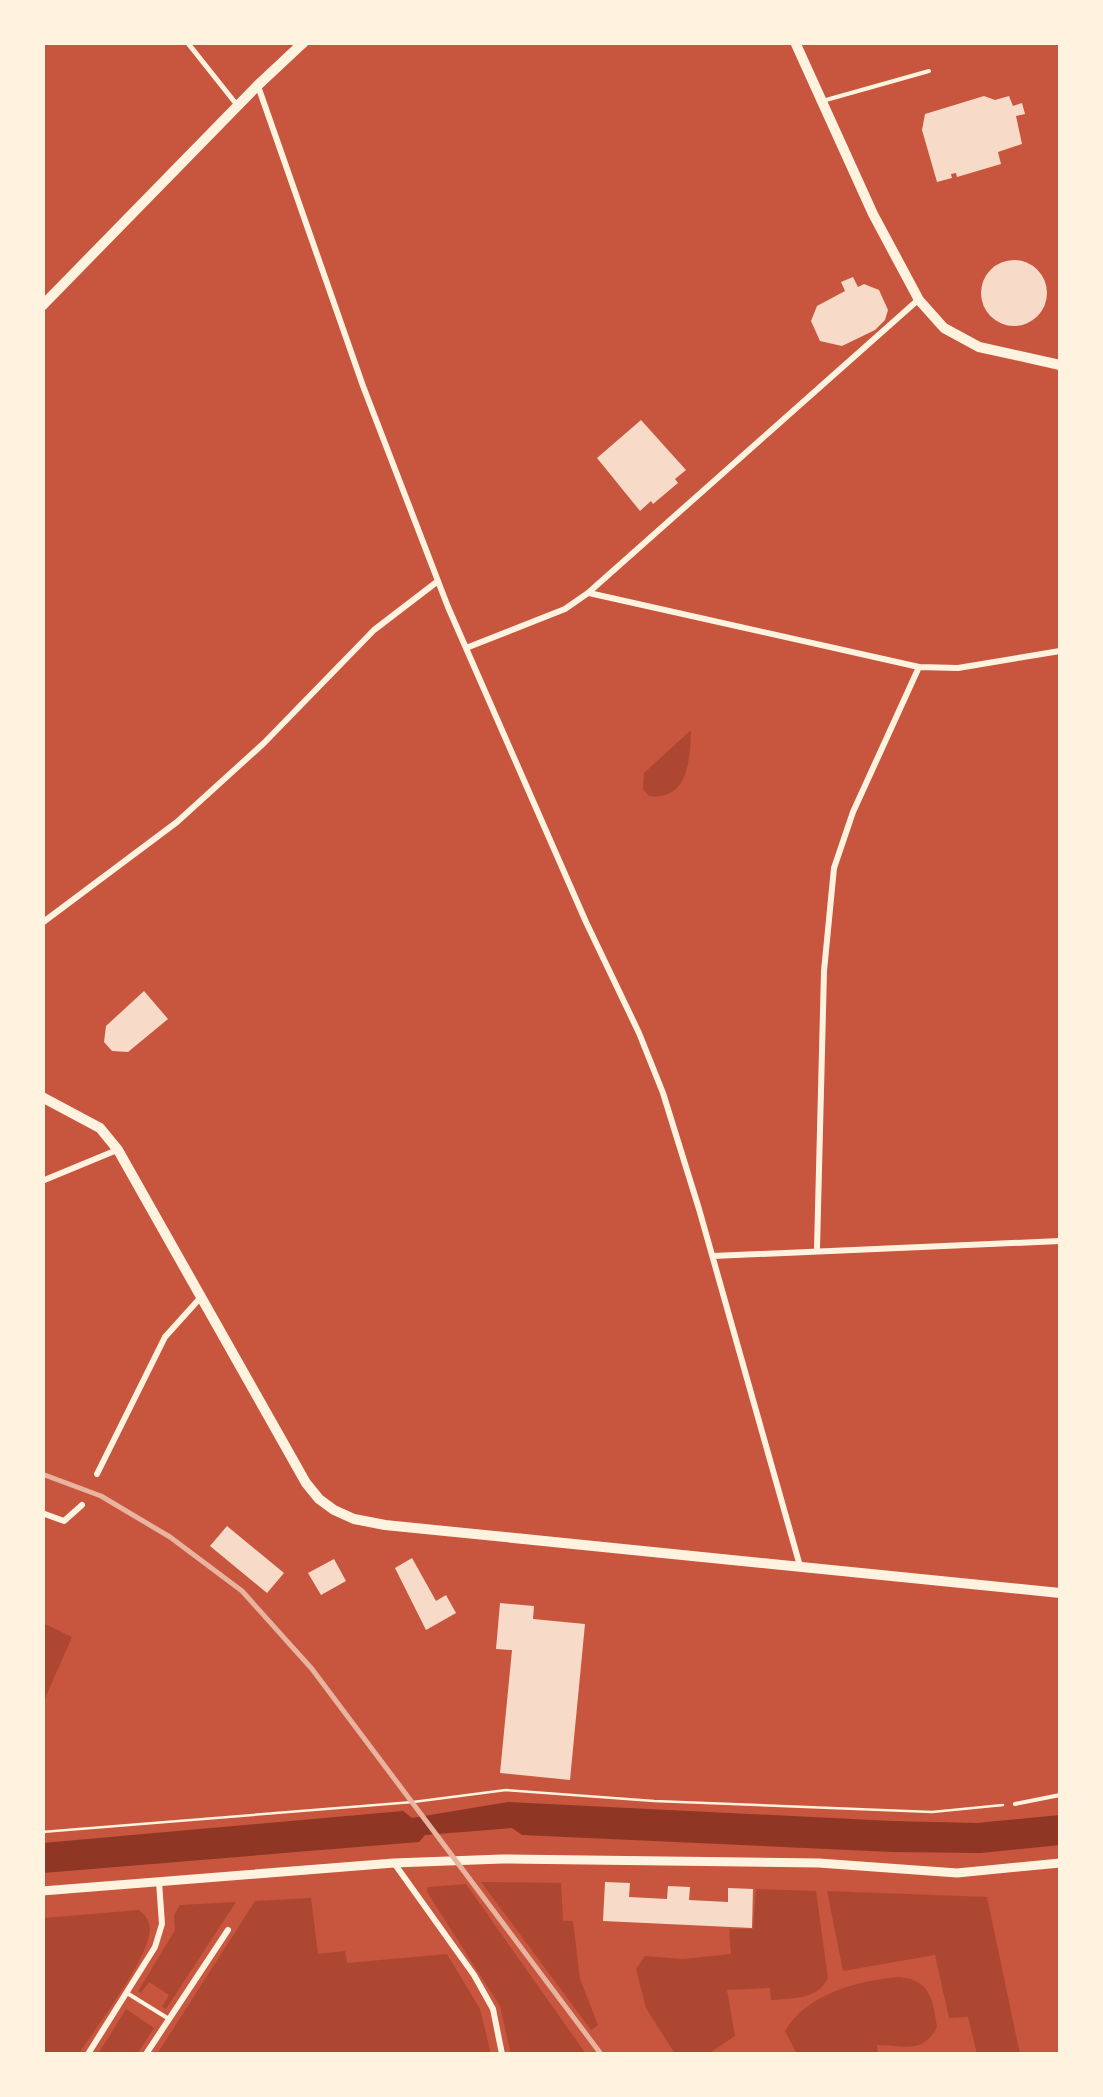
<svg xmlns="http://www.w3.org/2000/svg" width="1103" height="2097" font-family="'Noto Serif',serif">
	<style>
		.green { fill: #ae4732 }
		.water { fill: #8f3625 }
		.building { fill: #f7dbc8 }
		.lines { fill: none; stroke-linecap: round; stroke-linejoin: round }
		.path { stroke: #fff3e0; stroke-width: 2.5 }
		.service { stroke: #fff3e0; stroke-width: 4 }
		.pedestrian { stroke: #fff3e0; stroke-width: 5 }
		.minor { stroke: #fff3e0; stroke-width: 6 }
		.tertiary { stroke: #fff3e0; stroke-width: 9 }
		.secondary { stroke: #fff3e0; stroke-width: 10 }
		.primary { stroke: #fff3e0; stroke-width: 10 }
		.rail { stroke: #e9b49f; stroke-width: 5 }
	</style>
	<rect width="100%" height="100%" fill="#c8553d"/>
	<path class="green" d="M691 730C690 758 689 801 649 796L643 789 644 773Z
		M43 1623 72 1637 43 1703Z
		M481 1882 561 1883 563 1921H573L580 1979 598 2025 591 2030Z
		M466 1884 586 2054H511L500 2006 427 1892 428 1887Z
		M756 1889 816 1891 828 1978C817 2000 793 1998 771 2000L770 1988 727 1990 735 2036 708 2054H675L646 2008 636 1969 645 1956 683 1959 731 1954 729 1929H753Z
		M827 1891 987 1897 1020 2054H977L968 2017 949 2018 935 1955 843 1971Z
		M311 1898 318 1954 345 1951 347 1963 447 1954 480 2009 491 2054H157L255 1901Z
		M236 1902 166 2009 162 2007 169 1995 149 1982 141 1993 138 1991 175 1930 174 1915 180 1905Z
		M139 1910C146 1916 150 1921 150 1930 148 1960 96 2027 79 2054H43V1918Z
		M899 1977C930 1980 933 1999 937 2027 923 2055 902 2045 877 2045L878 2054H797L785 2031C806 1994 859 1980 899 1977Z
		M126 2009 154 2028 137 2054H98Z"/>
	<path class="water" d="M508 1802 892 1821 977 1823 1060 1815V1845L981 1853 892 1852 522 1835 512 1828 425 1835 419 1842 43 1873V1843L403 1811 412 1818Z"/>
	<path class="building" d="M984 96 995 100 1009 96 1013 106 1022 103 1025 114 1016 116 1022 144 998 152 1001 164 957 177 956 173 951 174 952 178 937 182 922 130 925 114Z
		M981 293a33 33 0 1 1 66 0a33 33 0 1 1-66 0Z
		M853 277 858 287 864 284 879 290 888 310 885 320 875 330 842 346 820 341 811 321 817 306 845 291 841 282Z
		M641 420 686 470 675 479 678 483 653 504 651 501 640 511 597 458Z
		M144 991 168 1019 128 1052 112 1051 104 1042 106 1026Z
		M227 1526 284 1573 267 1593 210 1546Z
		M412 1558 436 1601 446 1595 456 1613 426 1630 395 1568Z
		M334 1559 346 1581 321 1595 308 1573Z
		M500 1603 534 1606 533 1619 585 1624 570 1780 500 1773 512 1650 496 1649Z
		M605 1882 630 1883 629 1897 667 1899 668 1886 690 1887 689 1900 728 1902V1888L753 1889 752 1928 603 1921Z"/>
	<g class="lines">
		<path class="path" d="M42 1832 413 1802 506 1790 654 1801 932 1812 1003 1805"/>
		<path class="service" d="M826 100 929 71
			M1015 1804 1060 1795
			M127 1993 169 2019"/>
		<path class="pedestrian" d="M187 42 237 105"/>
		<path class="minor" d="M258 86 363 386 448 607 586 922 639 1033 663 1093 699 1209 800 1566
			M589 593 919 667 958 668 1060 651
			M466 648 565 609 588 593 918 300
			M42 923 177 822 264 743 374 630 438 581
			M42 1181 117 1150
			M817 1249 824 971 834 868 853 812 919 667
			M713 1256 1060 1241
			M97 1474 165 1337 201 1297
			M42 1513 64 1521 82 1505
			M394 1863 474 1975 493 2009 502 2054
			M88 2054 155 1947 162 1924 159 1882
			M146 2054 228 1930"/>
		<path class="tertiary" d="M42 1891 394 1863 502 1859 819 1863 957 1873 1060 1863"/>
		<path class="secondary" d="M42 1097 100 1128 118 1150 306 1483 319 1499 334 1510 354 1519 385 1525 1060 1593"/>
		<path class="primary" d="M795 42 873 214 919 300 944 328 979 347 1060 365
			M42 306 258 85 304 42"/>
		<path class="rail" d="M42 1474 101 1496 170 1537 242 1591 312 1669 601 2054"/>
	</g>
	<rect width="1103" height="2097" fill="none" stroke="#fff3e0" stroke-width="90"/>
</svg>
